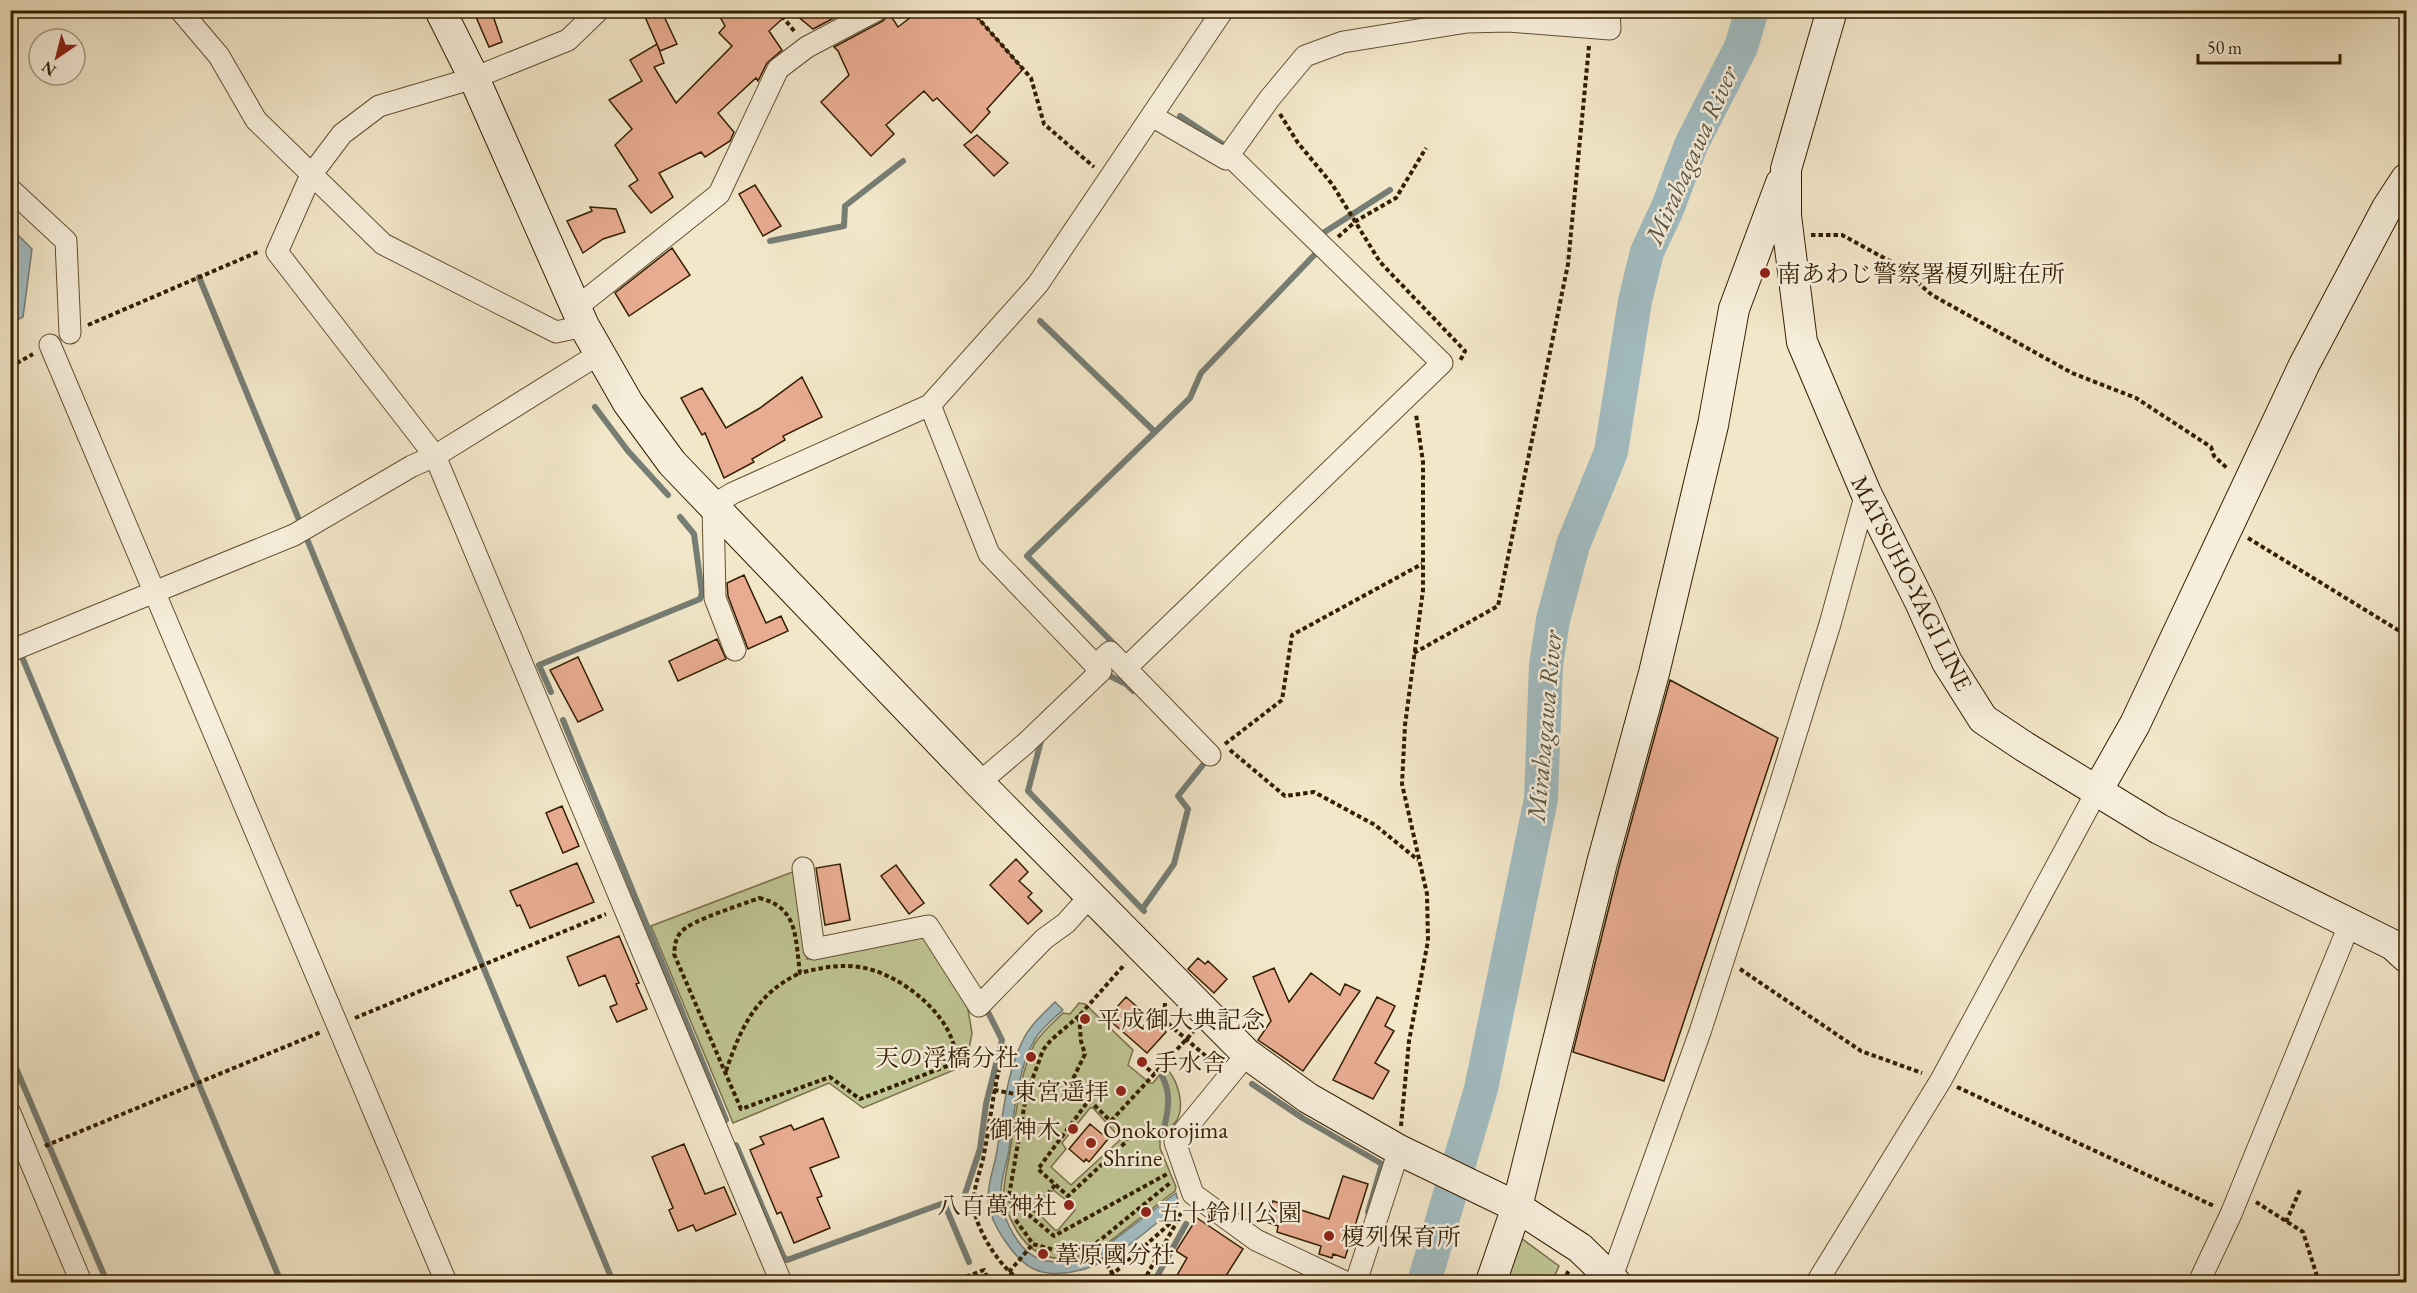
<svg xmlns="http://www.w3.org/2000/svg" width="2417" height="1293" font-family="'EB Garamond','Noto Serif JP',serif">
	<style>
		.green { fill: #bfc494; stroke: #7a714a; stroke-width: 1.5; fill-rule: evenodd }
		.water { fill: #a2bcc2; stroke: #767d74; stroke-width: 1.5 }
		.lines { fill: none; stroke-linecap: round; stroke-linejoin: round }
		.stream { stroke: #767d74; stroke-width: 6 }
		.river { stroke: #a2bcc2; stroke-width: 34 }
		.building { fill: #e8ac92; stroke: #341e00; stroke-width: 1.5 }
		.street-casing { stroke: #645032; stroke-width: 23 }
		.secondary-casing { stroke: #341e00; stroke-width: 32 }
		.path { stroke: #341e00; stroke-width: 4; stroke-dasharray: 4.5 3; stroke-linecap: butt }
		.street { stroke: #f7efdc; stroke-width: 21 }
		.secondary { stroke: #f7efdc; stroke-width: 30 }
		.poi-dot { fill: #8f2418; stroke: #f7efdc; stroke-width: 2 }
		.labels { text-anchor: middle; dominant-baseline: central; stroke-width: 5; stroke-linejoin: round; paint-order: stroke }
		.poi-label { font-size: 24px; fill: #341e00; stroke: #f7efdc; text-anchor: start }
		.street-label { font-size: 24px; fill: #341e00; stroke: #f7efdc }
		.water-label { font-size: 26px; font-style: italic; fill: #5a5544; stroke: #f7efdc }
	</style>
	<rect width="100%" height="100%" fill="#f2e7c9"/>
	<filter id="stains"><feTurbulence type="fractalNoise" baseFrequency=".00333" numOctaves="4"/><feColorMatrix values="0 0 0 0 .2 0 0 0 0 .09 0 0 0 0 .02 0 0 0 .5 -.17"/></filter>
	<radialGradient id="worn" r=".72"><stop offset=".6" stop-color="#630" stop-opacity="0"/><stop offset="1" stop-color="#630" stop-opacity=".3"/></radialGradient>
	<path class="green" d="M795 871 807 959 922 934 967 1004 972 1033 966 1065 863 1108 829 1083 733 1123 651 926Z
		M1079 1003 1085 1004 1133 1050 1128 1065 1150 1083H1153L1164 1069 1168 1070C1178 1082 1185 1105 1177 1120 1173 1126 1165 1132 1160 1138V1148L1176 1187 1175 1191 1101 1248C1068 1264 1037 1264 1017 1231 1012 1222 1006 1212 1004 1201 1002 1185 1008 1167 1010 1151 1016 1118 1019 1073 1035 1043 1042 1032 1054 1022 1063 1013L1070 1014ZM1090 1108H1093L1121 1139 1071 1185 1051 1167 1066 1149 1062 1143ZM1053 1190 1075 1207V1210L1058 1230H1055L1035 1210Z
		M1521 1238 1559 1266 1552 1282H1504Z"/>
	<path class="water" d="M11 228 32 249 23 317 11 323Z
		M1055 1002 1063 1010C1054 1018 1041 1029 1035 1039 1016 1071 1014 1120 1008 1155 1005 1169 999 1186 1001 1200 1004 1221 1019 1252 1040 1259 1058 1266 1086 1258 1102 1249L1176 1193 1179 1205C1150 1227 1121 1257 1085 1269 1071 1273 1050 1276 1036 1270 1015 1262 990 1223 988 1201 987 1187 993 1170 996 1156 1003 1118 1005 1076 1023 1040 1030 1025 1043 1014 1055 1002Z"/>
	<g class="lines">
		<path class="stream" d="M1180 116 1230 149
			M1320 235 1390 190
			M770 241 844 226 845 206 903 161
			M199 277 613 1282
			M1040 321 1155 432
			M595 407 628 451 668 495
			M10 628 281 1282
			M1116 646 1027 556 1190 398 1201 373 1321 248
			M1104 673 1126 684 1133 691
			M551 692 539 665 700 599 702 593 694 534 680 517
			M563 720 726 1120
			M1042 737 1028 791 1144 911
			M1143 908 1174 864 1188 809 1178 796 1206 761 1203 759
			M10 1054 107 1282
			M1162 1076C1172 1094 1168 1113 1163 1132
			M1252 1084 1304 1119 1382 1164 1368 1212
			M736 1145 783 1256 787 1260 944 1203 969 1262
			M965 1194 980 1149 986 1104 1002 1040 988 1012
			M1154 1282 1186 1224"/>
		<path class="river" d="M1424 1282 1481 1089 1541 799 1546 665 1553 620 1573 545 1611 452 1635 301 1647 252 1668 207 1691 145 1741 47 1752 10"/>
	</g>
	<path class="building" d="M473 10H491L502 42 489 47Z
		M642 10H661L677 44 660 51Z
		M716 10H849L813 29 791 11 769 31 782 50 767 63 758 81 756 78 718 113 734 132 730 141 705 157 701 152 659 173 673 197 651 213 629 186 638 180 615 145 632 129 609 100 642 81 630 60 657 44 664 63 654 67 676 103 732 46 719 33 725 26Z
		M920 10H971L1023 69 987 109 990 112 971 133 937 98 933 101 924 91 886 125 894 134 871 156 821 102 849 75 838 51 834 47 883 21 889 13 898 27Z
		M977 135 1008 163 994 176 964 145Z
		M755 185 781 226 763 236 739 194Z
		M590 207 616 209 625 232 603 239 583 253 567 221 592 211Z
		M672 248 690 275 629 316 615 293Z
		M802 377 822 417 783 436 785 440 752 459 754 462 724 478 705 433 702 435 681 398 702 388 726 428 760 408Z
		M744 575 766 623 781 616 788 631 748 649 728 596 727 583Z
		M717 639 726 659 678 681 669 661Z
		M578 657 603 710 578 722 550 670Z
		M1670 680 1778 738 1664 1081 1573 1052 1619 867Z
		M562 806 579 846 563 853 546 813Z
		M1016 859 1028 872 1019 881 1032 893 1028 897 1042 911 1028 924 990 885Z
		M577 863 594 902 530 928 520 905 517 906 510 891Z
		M840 864 850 920 825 925 816 868Z
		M896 865 924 903 909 914 881 876Z
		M619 936 639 983 636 984 647 1009 617 1022 610 1007 617 1004 605 975 579 986 567 957Z
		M1198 958 1205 964 1208 961 1227 979 1214 993 1188 969Z
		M1274 968 1289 1002 1311 973 1340 995 1345 984 1360 991 1303 1071 1258 1040 1271 1021 1253 977Z
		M1126 997 1166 1032 1147 1053 1107 1018Z
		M1377 997 1395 1006 1385 1026 1394 1031 1375 1063 1389 1071 1373 1099 1333 1080Z
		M823 1118 839 1157 810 1168 822 1196 817 1198 830 1228 794 1243 781 1212 777 1214 750 1150 764 1144 760 1137 791 1125 794 1130Z
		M1090 1124 1108 1139 1089 1162 1086 1159 1084 1162 1069 1149Z
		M684 1144 705 1194 724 1187 736 1214 696 1231 693 1225 678 1231 669 1210 673 1208 652 1157Z
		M1343 1176 1368 1184 1345 1258 1333 1254 1332 1258 1319 1254 1321 1246 1277 1232 1278 1226 1266 1222 1273 1201 1329 1219Z
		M1197 1218 1243 1249 1222 1282H1185L1176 1277 1187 1258 1176 1251Z"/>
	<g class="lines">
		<g class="street-casing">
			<path id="street" d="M180 10 219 56 256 120 383 244 556 332 584 326
				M599 10 568 40 474 78 379 106 342 134 311 175 277 252 435 456 781 1282
				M1152 116 1226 159 1270 98 1305 56 1343 42 1467 22 1509 21 1610 29 1609 10
				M10 189 66 241 70 333
				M577 307 719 194 778 69 807 47 877 10
				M50 345 446 1282
				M930 405 989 554 1101 671 1026 743 979 783
				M735 650 715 598 713 505 733 493 930 405 1038 284 1223 10
				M10 651 294 535 412 466 435 456 599 354
				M1095 666 1110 652 1210 755
				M1126 668 1442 363 1230 156
				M803 868 814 949 928 926 979 1006 1044 939 1066 923 1091 895
				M1247 1054 1175 1142 1193 1194 1256 1240 1345 1282
				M10 1113 81 1282
				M1356 1282 1399 1150
				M1610 1282 1700 1032 1779 788 1830 624 1866 493
				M1817 1282 1941 1080 2097 791
				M2199 1282 2231 1214 2350 923"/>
		</g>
		<g class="secondary-casing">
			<path id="secondary" d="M440 10 474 78 584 326 628 403 672 463 979 783 1247 1054 1308 1098 1399 1150 1517 1207 1580 1248 1615 1282
				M1832 10 1786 169V216L1802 342 1866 493 1921 604 1947 662 1983 719 2025 747 2159 829 2393 945 2406 957
				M2097 791 2135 724 2304 365 2387 208 2406 179
				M1491 1282 1517 1207 1602 863 1654 673 1713 425 1734 309 1781 183"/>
		</g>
		<path class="path" d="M777 10 795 32
			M971 10 1031 78 1044 124 1094 167
			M1280 114 1298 143 1332 184 1380 262 1465 351 1460 361
			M1811 235H1842L1897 265 1932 295 2072 373 2136 398 2211 447 2214 456 2228 469
			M1338 237 1356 221 1396 198 1426 148
			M88 325 260 251
			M10 367 33 354
			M2248 538 2406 635
			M1414 653 1498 606 1568 264 1589 46
			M1225 744 1282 700 1292 635 1422 564
			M1230 750 1285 796 1314 792 1375 825 1418 860
			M759 898C799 907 795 939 800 973 820 968 838 964 859 967 899 972 960 1019 955 1063L860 1099 830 1077 741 1109 674 954C675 946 675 939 681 932 691 920 742 905 759 898Z
			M1740 969 1861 1051 1922 1073
			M1165 1003 1164 1020 1208 1058 1216 1057
			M1079 1016 1051 1040 1043 1050 1038 1064 1026 1096 1009 1196 1015 1219 1033 1244 1057 1251 1094 1245
			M355 1018 606 914
			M1006 1046C993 1083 991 1121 983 1159 979 1176 972 1191 974 1209 977 1231 1004 1275 1025 1282
			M1147 1068 1154 1074
			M726 1071C741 1027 756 994 800 973
			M1957 1087 2214 1206
			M994 1090 1026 1096
			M1089 1100 1127 1137V1141L1068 1196 1038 1169Z
			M1089 1100 1071 1083 1085 1054 1081 1041 1079 1016 1125 964
			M1111 1121 1194 1031
			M1401 1126 1409 1041 1428 941 1427 894 1402 784 1405 725 1423 590V462L1416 414
			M45 1146 321 1032
			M1055 1185 1030 1216 1054 1236 1167 1174
			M2256 1202 2303 1232 2317 1276
			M2286 1222 2300 1190
			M1009 1272 1033 1244
			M1113 1274 1094 1245 1170 1183
			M952 1282 984 1270 989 1282
			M1081 1282 1095 1281 1113 1274 1184 1211
			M1143 1282 1179 1218
			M1563 1282 1569 1270"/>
		<use href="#street" class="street"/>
		<use href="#secondary" class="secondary"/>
	</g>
	<g class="poi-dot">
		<circle cx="1765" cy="273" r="6"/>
		<circle cx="1085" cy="1019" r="6"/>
		<circle cx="1031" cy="1057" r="6"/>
		<circle cx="1142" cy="1062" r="6"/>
		<circle cx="1121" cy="1091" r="6"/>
		<circle cx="1073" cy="1129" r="6"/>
		<circle cx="1091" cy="1143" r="6"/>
		<circle cx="1069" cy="1205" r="6"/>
		<circle cx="1146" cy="1212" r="6"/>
		<circle cx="1329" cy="1236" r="6"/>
		<circle cx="1043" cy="1254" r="6"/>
	</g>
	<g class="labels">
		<g class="poi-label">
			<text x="1777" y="273">南あわじ警察署榎列駐在所</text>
			<text x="1097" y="1019">平成御大典記念</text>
			<text x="1019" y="1057" text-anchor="end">天の浮橋分社</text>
			<text x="1154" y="1062">手水舎</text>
			<text x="1109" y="1091" text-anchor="end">東宮遥拝</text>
			<text x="1061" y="1129" text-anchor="end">御神木</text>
			<text x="1103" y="1129">Onokorojima<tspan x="1103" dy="28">Shrine</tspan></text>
			<text x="1057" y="1205" text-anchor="end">八百萬神社</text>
			<text x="1158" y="1212">五十鈴川公園</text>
			<text x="1341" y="1236">榎列保育所</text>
			<text x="1055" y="1254">葦原國分社</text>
		</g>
		<g class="street-label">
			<text transform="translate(1912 583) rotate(63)">MATSUHO-YAGI LINE</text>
		</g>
		<g class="water-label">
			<text transform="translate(1691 155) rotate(-66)">Mirahagawa River</text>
			<text transform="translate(1544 726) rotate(-85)">Mirahagawa River</text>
		</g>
	</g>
	<rect width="2417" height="1293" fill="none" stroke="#f2e7c9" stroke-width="36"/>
	<rect x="12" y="12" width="2393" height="1269" fill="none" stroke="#341e00" stroke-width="3"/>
	<rect x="18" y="18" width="2381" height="1257" fill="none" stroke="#341e00" stroke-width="1.5"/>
	<g transform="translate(57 57) rotate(215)"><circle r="28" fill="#f7efdc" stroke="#a99b84" stroke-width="1.5"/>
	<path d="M0-4.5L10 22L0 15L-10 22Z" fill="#8f2418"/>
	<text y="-9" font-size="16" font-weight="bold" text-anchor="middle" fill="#341e00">N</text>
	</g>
	<path d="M2198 54v9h142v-9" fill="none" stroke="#341e00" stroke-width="3"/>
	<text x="2207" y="54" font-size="18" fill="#341e00" stroke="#f7efdc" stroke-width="4.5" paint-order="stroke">50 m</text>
	<rect width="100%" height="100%" filter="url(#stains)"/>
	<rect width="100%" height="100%" fill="url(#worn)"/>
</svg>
